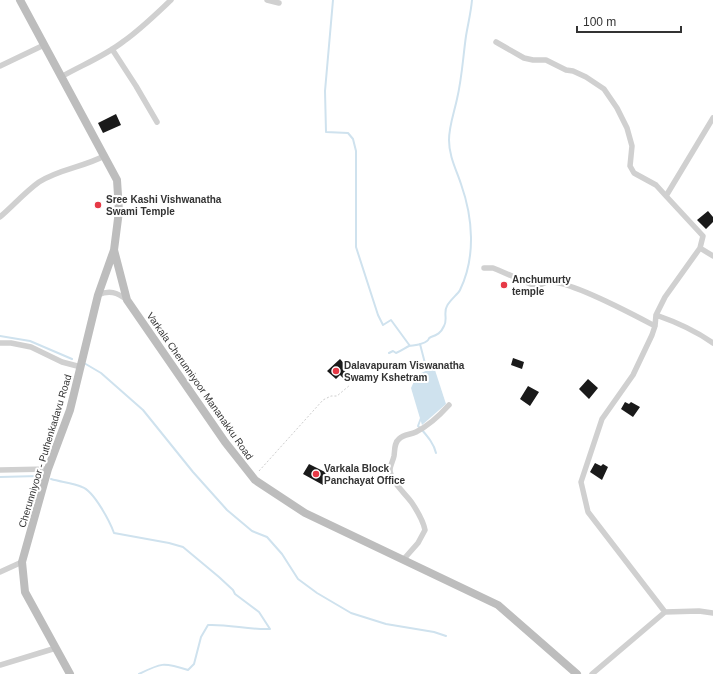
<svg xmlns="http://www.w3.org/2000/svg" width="713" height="674" font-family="Arial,sans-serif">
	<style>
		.water { fill: #cfe2ee }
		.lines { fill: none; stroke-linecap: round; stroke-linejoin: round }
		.stream { stroke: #cfe2ee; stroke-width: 2 }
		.building { fill: #1a1a1a }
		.path { stroke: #cdcdcd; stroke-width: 1; stroke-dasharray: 2 2; stroke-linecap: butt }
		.street { stroke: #d0d0d0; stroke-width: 5.5 }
		.secondary { stroke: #bdbdbd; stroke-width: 8 }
		.poi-dot { fill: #e63946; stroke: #fff; stroke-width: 1.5 }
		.labels { text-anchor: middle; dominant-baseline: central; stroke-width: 4; stroke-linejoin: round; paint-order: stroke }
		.poi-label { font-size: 10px; font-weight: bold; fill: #333; stroke: #fff; text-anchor: start }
		.street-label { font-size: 10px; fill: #333; stroke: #fff }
	</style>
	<rect width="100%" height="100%" fill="#fff"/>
	<path class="water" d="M434 367 446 404 422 425 411 388 417 375Z"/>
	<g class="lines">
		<path class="stream" d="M333 0 325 91 326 132 348 133 353 139 356 151V247L378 315 383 325 391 320 410 346
			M0 336 30 341 72 359
			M420 344 427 371
			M389 353 393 351 396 353C401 351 405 348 409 346 415 345 422 345 427 341 430 339 427 339 431 337 437 335 441 333 444 326 448 320 443 312 447 306 450 300 458 294 460 290 476 257 473 218 461 184 456 169 449 156 449 140 449 126 454 113 457 99 462 78 463 57 466 36 468 24 471 12 472 0
			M84 363 101 373 143 410 193 472 227 510 252 531 267 537 282 554 298 579 317 593 351 613 386 624 434 632 446 636
			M420 428 418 426 421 418
			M422 430C428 437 434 444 436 453
			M0 477 39 476
			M51 479C61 482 73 483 82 487 94 491 110 522 114 533L169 543 183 547 219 577 233 590 235 594 259 612 270 629C249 630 229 624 208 625L201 637 194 664 188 670C163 662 161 663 139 674"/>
	</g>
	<path class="building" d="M116 114 121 125 103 133 98 123Z
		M708 211 713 217V222L706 229 697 220Z
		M513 358 524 362 522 369 511 365Z
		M340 359 348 368 345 372 351 378 347 382 340 375 336 379 327 371Z
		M588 379 598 388 589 399 579 389Z
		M528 386 539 392 530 406 520 399Z
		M625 402 629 404 631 402 640 407 633 417 621 409Z
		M595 463 601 466 603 464 608 467 602 480 590 472Z
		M309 464 329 474 323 485 303 474Z"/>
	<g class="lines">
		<path class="path" d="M259 471 323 400 331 396H337L350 385"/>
		<path class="street" d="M267 0 279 3
			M496 42 524 58 533 60H546L566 70 573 71 586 77 604 89 617 108 627 128 632 146 630 166 634 173 656 185 666 196
			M112 49 136 86 157 122
			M0 66 44 45
			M61 77C82 65 105 56 124 41 141 29 156 14 171 0
			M0 217C13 206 25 192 39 182 59 169 84 167 104 156
			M700 248 713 256
			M484 268H493L498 270 535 286C540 286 543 283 547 282 566 278 636 316 655 326
			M98 295C109 290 117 292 127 300
			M656 315C676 322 696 331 713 343
			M0 343H11L31 347 62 362 81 367
			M0 470 48 469
			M403 560 418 543 425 530C423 520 418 512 412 503 406 494 390 481 390 470 390 466 393 461 394 456 395 450 394 443 399 439 404 434 410 435 416 432 428 426 440 415 449 405
			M0 572 22 562
			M665 612 699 611 713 613
			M0 665 56 648
			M592 674 665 612 588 512 581 482 602 419 633 375 652 335 655 326 656 315 665 297 700 248 703 236 666 196 713 118"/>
		<path class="secondary" d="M20 0 117 180 119 211 114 250 127 300 225 442 255 480 305 513 498 605 577 674
			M70 674 25 592 22 562 48 469 70 410 98 295 114 250"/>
	</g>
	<g class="poi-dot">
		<circle cx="98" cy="205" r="4"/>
		<circle cx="504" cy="285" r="4"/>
		<circle cx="336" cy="371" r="4"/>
		<circle cx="316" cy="474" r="4"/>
	</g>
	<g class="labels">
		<g class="poi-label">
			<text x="106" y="199">Sree Kashi Vishwanatha<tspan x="106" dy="12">Swami Temple</tspan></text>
			<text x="512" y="279">Anchumurty<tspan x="512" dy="12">temple</tspan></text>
			<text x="344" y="365">Dalavapuram Viswanatha<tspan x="344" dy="12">Swamy Kshetram</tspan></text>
			<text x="324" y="468">Varkala Block<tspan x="324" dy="12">Panchayat Office</tspan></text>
		</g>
		<g class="street-label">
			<text transform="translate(200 386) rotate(55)">Varkala Cherunniyoor Mananakku Road</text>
			<text transform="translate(45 451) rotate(-73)">Cherunniyoor - Puthenkadavu Road</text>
		</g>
	</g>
	<path d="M577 26v6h104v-6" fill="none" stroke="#333333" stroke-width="2"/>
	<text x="583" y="26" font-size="12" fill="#333333" stroke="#ffffff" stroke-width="3" paint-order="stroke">100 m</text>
</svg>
